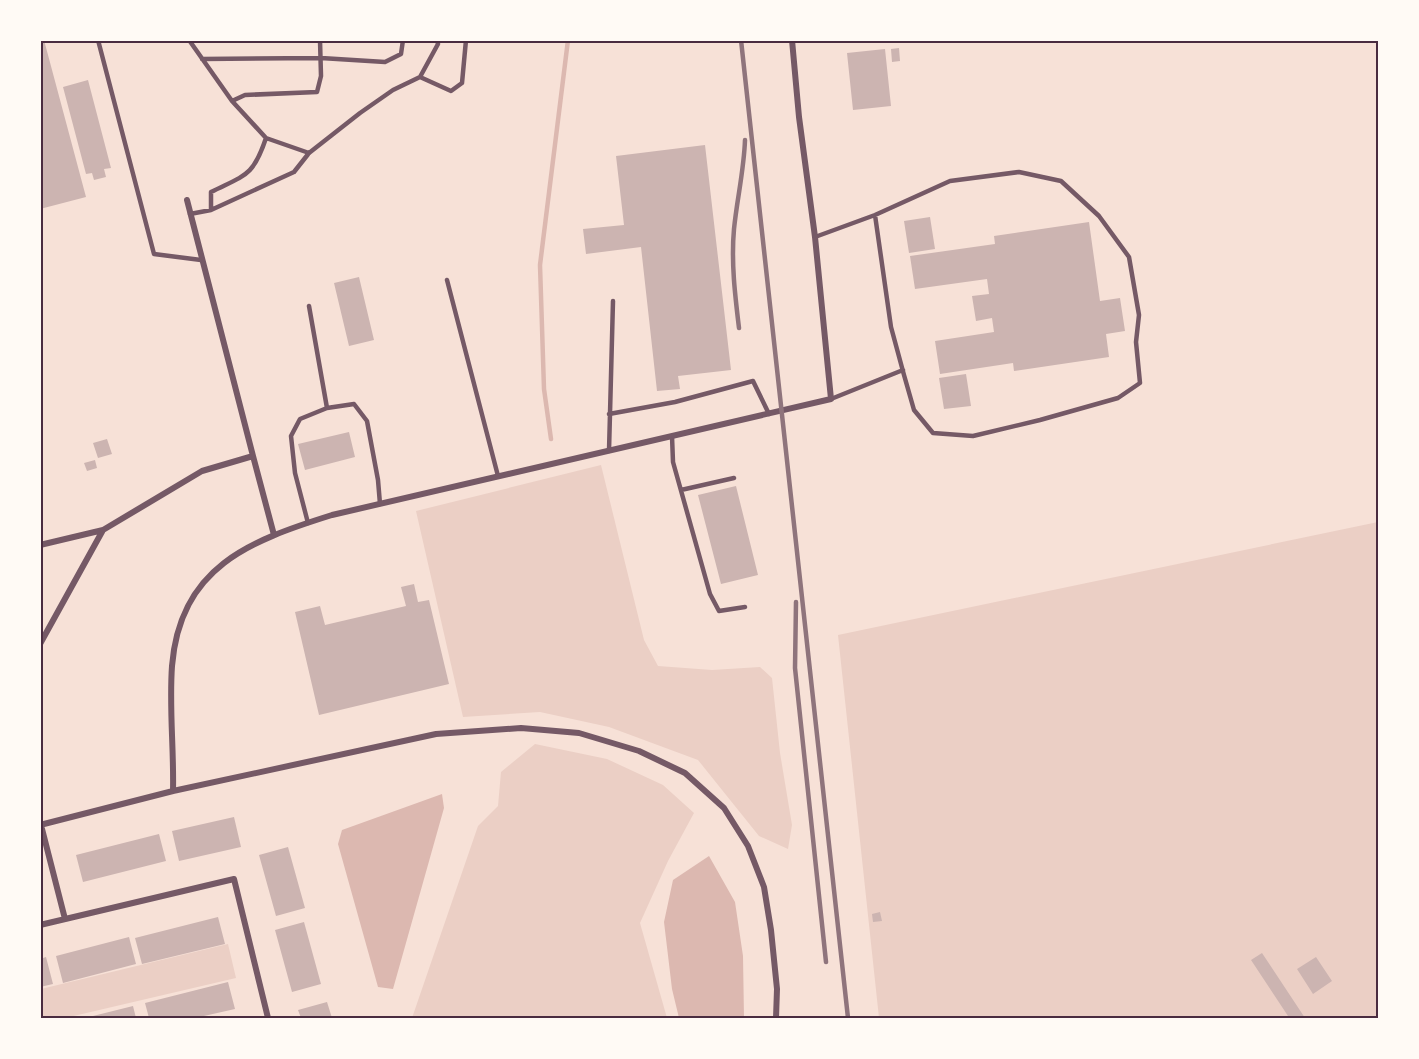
<svg xmlns="http://www.w3.org/2000/svg" width="1419" height="1059" font-family="'Exo 2',sans-serif">
	<style>
		.green { fill: #ebcfc5 }
		.water { fill: #dcb8b0 }
		.lines { fill: none; stroke-linecap: round; stroke-linejoin: round }
		.stream { stroke: #dcb8b0; stroke-width: 4.5 }
		.building { fill: #ccb4b1 }
		.service { stroke: #755966; stroke-width: 4.5 }
		.minor { stroke: #755966; stroke-width: 6 }
		.rail { stroke: #8f747c; stroke-width: 4.5 }
		.neatline { fill: none; stroke: #4a2c40; stroke-width: 2 }
	</style>
	<rect width="100%" height="100%" fill="#f7e1d7"/>
	<path class="green" d="M601 465 644 640 658 666 712 670 760 667 772 678 780 753 792 825 788 849 759 836 698 760 609 727 540 712 463 717 416 511Z
		M1378 522V1018H879L838 635Z
		M535 744 607 759 663 785 694 813 668 861 640 923 667 1018H412L478 826 498 806 501 772Z
		M228 944 236 978 65 1018H41V989Z"/>
	<path class="water" d="M442 794 444 808 393 989 378 987 338 844 342 830Z
		M709 856 735 902 743 956 744 1018H679L672 989 664 922 673 880Z"/>
	<g class="lines">
		<path class="stream" d="M551 439 544 389 540 265 568 40"/>
	</g>
	<path class="building" d="M40 40H44L86 197 40 209Z
		M899 48 900 61 892 62 891 49Z
		M885 49 891 106 853 110 847 53Z
		M88 80 111 168 104 169 106 177 94 180 92 173 86 174 63 87Z
		M705 145 731 370 678 376 680 389 657 391 641 247 586 254 583 229 624 225 616 156Z
		M930 217 935 249 909 253 904 221Z
		M1089 222 1100 301 1120 298 1125 331 1106 334 1109 357 1014 371 1013 363 940 374 935 341 994 332 992 318 976 321 972 296 989 294 987 279 915 289 910 256 995 244 994 236Z
		M359 277 374 340 349 346 334 283Z
		M966 374 971 406 944 409 939 378Z
		M349 432 355 457 305 470 298 444Z
		M107 439 112 454 98 458 93 443Z
		M95 460 97 468 87 471 84 463Z
		M736 486 758 575 721 584 698 495Z
		M414 584 418 602 429 600 449 684 319 715 295 612 320 606 325 625 406 606 401 587Z
		M234 817 241 847 179 861 172 831Z
		M159 834 166 861 83 882 76 855Z
		M288 847 305 908 276 916 259 855Z
		M880 912 882 921 873 922 872 914Z
		M218 917 225 944 142 964 135 938Z
		M304 922 321 984 292 992 275 930Z
		M129 937 136 964 63 983 56 956Z
		M1262 953 1305 1018H1284L1288 1016 1251 960Z
		M46 957 53 984 40 987V959Z
		M1316 957 1332 981 1313 994 1297 969Z
		M228 982 235 1009 195 1018H149L145 1003Z
		M327 1002 332 1018H301L298 1010Z
		M133 1006 136 1018H85Z"/>
	<g class="lines">
		<path class="service" d="M98 40 154 254 201 260
			M189 40 232 101 245 95 317 92 321 76 320 40
			M202 59 321 58 385 62 401 54 403 40
			M420 77 451 91 462 83 466 40
			M232 101 266 138 309 153
			M211 210V192C245 175 253 177 266 138
			M190 214 211 210 294 172 309 153 360 113 393 90 420 77 438 44 437 40
			M815 237 875 215 950 181 1019 172 1061 181 1099 216 1129 257 1139 315 1136 342 1140 383 1118 398 1040 420 973 436 933 433 914 410 904 375 891 327 875 215
			M447 280 498 476
			M309 306 327 408
			M831 399 903 370
			M609 414 675 402 753 381 769 414
			M672 436 673 462 710 594 719 611 745 607
			M609 451 613 301
			M681 490 734 478
			M308 523 295 473 291 436 300 419 327 408 354 404 367 421 378 480 380 504"/>
		<path class="minor" d="M187 200 253 456
			M40 545 103 530 202 471 253 456 274 535
			M40 644 103 530
			M173 791C174 749 169 708 172 666 180 567 249 541 332 515L831 399 815 237 799 117 792 40
			M40 825 173 791 436 734 521 728 579 733 639 751 685 773 724 808 748 846 764 887 771 930 777 989 776 1018
			M41 825 65 919
			M40 925 234 879 268 1018"/>
		<path class="rail" d="M741 40 848 1018
			M739 328C735 295 731 262 734 229 737 199 744 170 745 140
			M796 602 795 668 826 962"/>
	</g>
	<rect width="1419" height="1059" fill="none" stroke="#fffaf5" stroke-width="84"/>
	<rect x="42" y="42" width="1335" height="975" class="neatline"/>
</svg>
